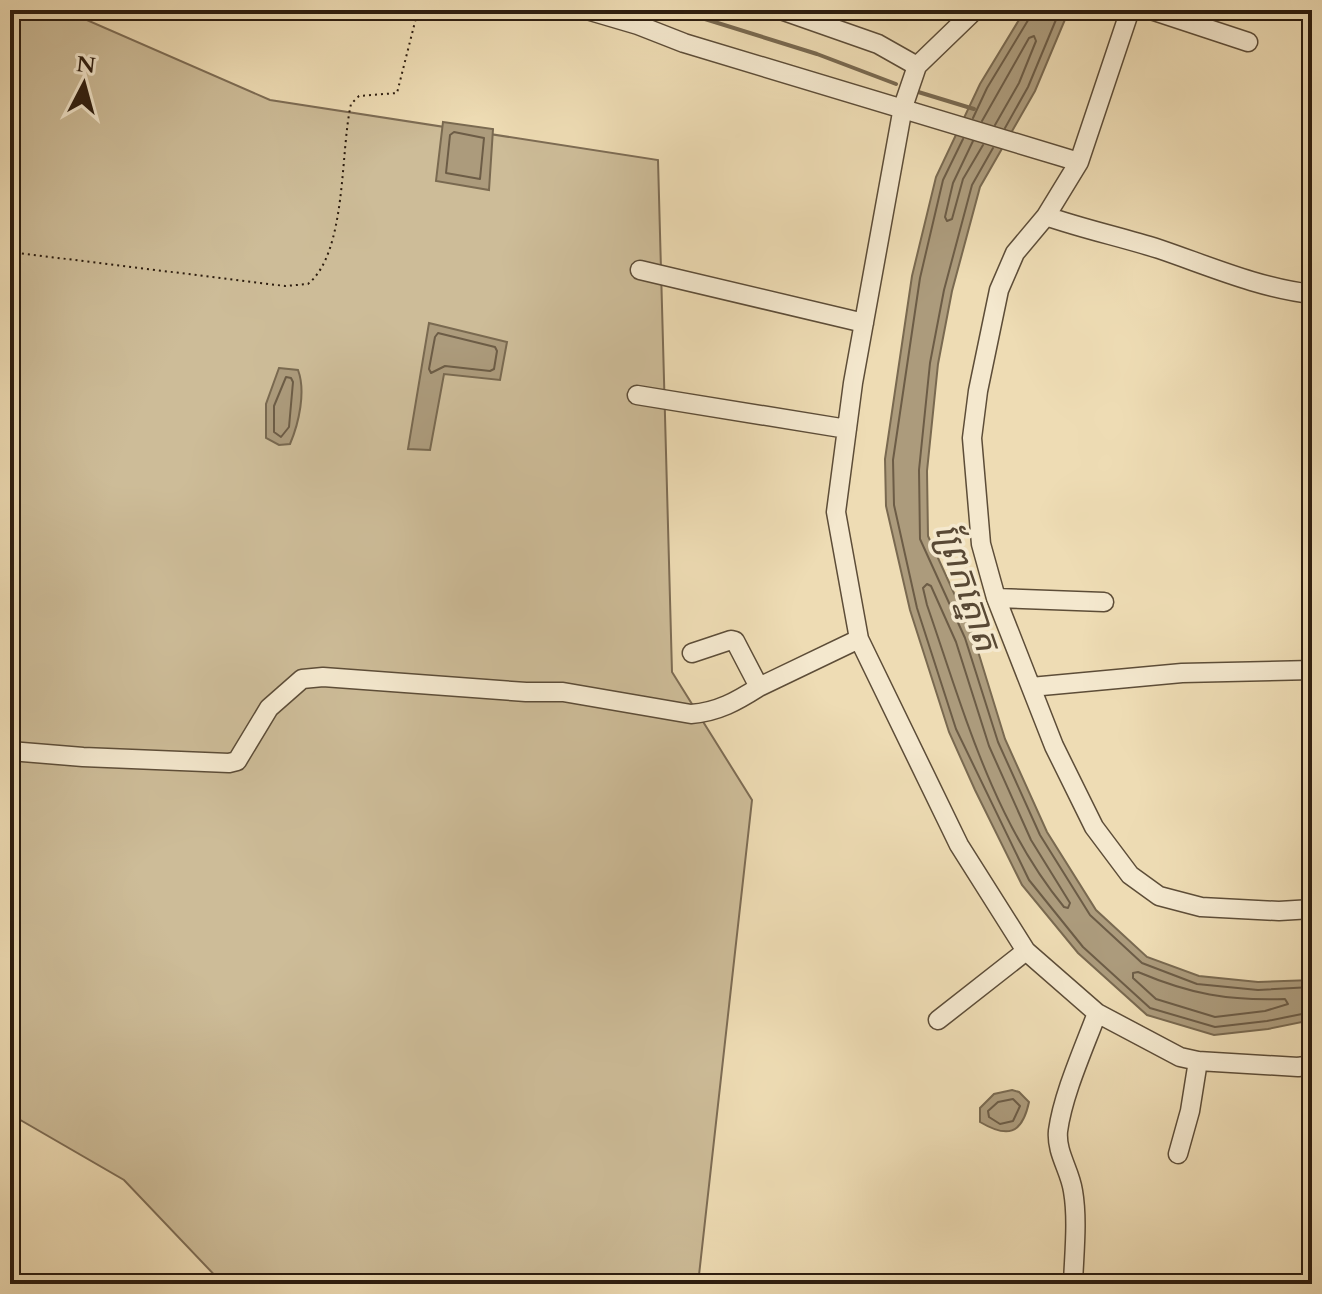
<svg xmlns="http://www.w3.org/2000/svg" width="1322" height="1294" font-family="Cardo,'Noto Sans Khmer',serif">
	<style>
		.green { fill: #cdbc98; stroke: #7d6c54; stroke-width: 2 }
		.water { fill: #ac9b7c; stroke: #796950; stroke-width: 2 }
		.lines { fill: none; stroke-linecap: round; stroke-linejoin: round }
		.shore { stroke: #6c5c46; stroke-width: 2 }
		.stream { stroke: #796950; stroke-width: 4 }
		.minor-casing { stroke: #5d4d38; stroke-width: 21 }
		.path { stroke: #2d1d0f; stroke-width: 2; stroke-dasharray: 2 4; stroke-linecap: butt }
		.minor { stroke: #f4e8ce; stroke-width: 18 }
		.labels { text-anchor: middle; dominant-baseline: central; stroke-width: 7; stroke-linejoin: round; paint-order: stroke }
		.water-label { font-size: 36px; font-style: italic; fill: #594935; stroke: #f4e8ce }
	</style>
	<rect width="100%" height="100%" fill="#eedcb4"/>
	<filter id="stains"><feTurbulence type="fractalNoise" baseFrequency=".0025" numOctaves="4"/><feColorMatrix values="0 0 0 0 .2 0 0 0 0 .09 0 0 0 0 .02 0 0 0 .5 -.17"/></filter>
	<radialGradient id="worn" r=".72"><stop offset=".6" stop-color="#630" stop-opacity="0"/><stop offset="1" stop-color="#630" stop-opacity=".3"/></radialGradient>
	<path class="green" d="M10 10H64L270 100 658 160 672 672 752 800 698 1284H223L124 1180 10 1114Z"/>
	<path class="water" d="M1025 10H1069L1035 91 980 187 952 291 938 364 927 471 928 536 973 635 1005 739 1047 832 1096 910 1147 957 1199 976 1258 982 1312 980V1020L1268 1029 1214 1035 1147 1015 1078 953 1022 885 975 790 949 732 910 610 886 506 885 459 912 276 936 177 980 84Z
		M443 122 493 129 489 190 436 181Z
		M429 323 507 342 500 380 444 374 430 450 408 449Z
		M279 368 298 370C306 391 299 423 290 444L279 445 266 438V404Z
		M1012 1090 1019 1092 1029 1102C1022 1135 1007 1138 980 1122V1108L994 1094Z"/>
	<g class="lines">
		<path class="shore" d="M973 118 987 88 1030 17 1031 10
			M982 121 1029 38 1034 36 1036 41 1019 83 995 125
			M1005 128 1028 87 1060 10
			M454 132 484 138 480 179 446 173 450 135Z
			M963 139 943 180 920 278 893 460 894 505 917 608 956 729 1029 880 1083 947 1150 1008 1215 1027 1267 1021 1312 1012
			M973 141 953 183 945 217 947 221 952 219 963 179 983 145
			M993 148 972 185 944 290 930 363 919 470 920 539 965 638 998 742 1040 835 1090 915 1142 963 1197 984 1258 990 1312 987
			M438 333 495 347 497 351 494 369 490 371 445 366 431 373 429 369 435 337Z
			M286 377 291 378 293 382 289 427 281 437 274 432V406Z
			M927 584 931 586 956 642 989 746 1031 840 1070 903 1068 908 1064 907C993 821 963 709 927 605L923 588Z
			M1138 972C1190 994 1228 1001 1285 999L1288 1004 1265 1011 1215 1017 1156 999 1133 978V973Z
			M1013 1099 1020 1106 1013 1121 1000 1124 989 1117 988 1111 998 1102Z"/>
		<path class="stream" d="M676 10 817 54 896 84
			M915 91 974 109"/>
		<g class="minor-casing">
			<path id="minor" d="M587 10 638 25 684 43 1079 162
				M781 10 878 44 917 66
				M975 10 917 66 903 107 853 383 836 512 859 639 959 845 1026 951 1097 1013 1180 1057 1198 1061 1298 1067 1312 1065
				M1130 10 1079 162 1046 216 1015 253 999 290 978 391 972 438 981 544 996 598 1054 746 1094 827 1130 875 1159 896 1201 907 1279 911 1312 909
				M1151 10 1248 42
				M1046 216C1083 229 1121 237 1159 249 1209 266 1259 288 1312 294
				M640 270 864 323
				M637 395 847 429
				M996 598 1104 602
				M692 653 731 640 735 641 759 687 859 639
				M1031 687 1182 673 1312 670
				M10 751 83 757 229 763 237 761 269 708 302 679 323 677 526 692H563L691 714C718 712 737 701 759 687
				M938 1020 1026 951
				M1178 1154 1190 1111 1198 1061
				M1073 1284C1074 1254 1078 1220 1073 1191 1070 1170 1056 1153 1058 1131 1063 1094 1084 1048 1097 1013"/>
		</g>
		<path class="path" d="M10 252 285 286 308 284C347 252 340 152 351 104L359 96 397 93 418 10"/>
		<use href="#minor" class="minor"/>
	</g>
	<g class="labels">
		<g class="water-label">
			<text transform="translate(967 587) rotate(71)">ព្រែកត្នោត</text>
		</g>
	</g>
	<rect width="1322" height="1294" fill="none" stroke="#eedcb4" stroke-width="40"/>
	<rect x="12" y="12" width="1298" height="1270" fill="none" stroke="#2d1d0f" stroke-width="4"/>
	<rect x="20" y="20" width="1282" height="1254" fill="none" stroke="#2d1d0f" stroke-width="2"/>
	<g transform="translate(84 84) rotate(6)" stroke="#f4e8ce" stroke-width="6" paint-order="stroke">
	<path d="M0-6L14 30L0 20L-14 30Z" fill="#2d1d0f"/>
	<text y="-12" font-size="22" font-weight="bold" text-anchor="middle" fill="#2d1d0f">N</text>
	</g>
	<rect width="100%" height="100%" filter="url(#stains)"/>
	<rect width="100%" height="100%" fill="url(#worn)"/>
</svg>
